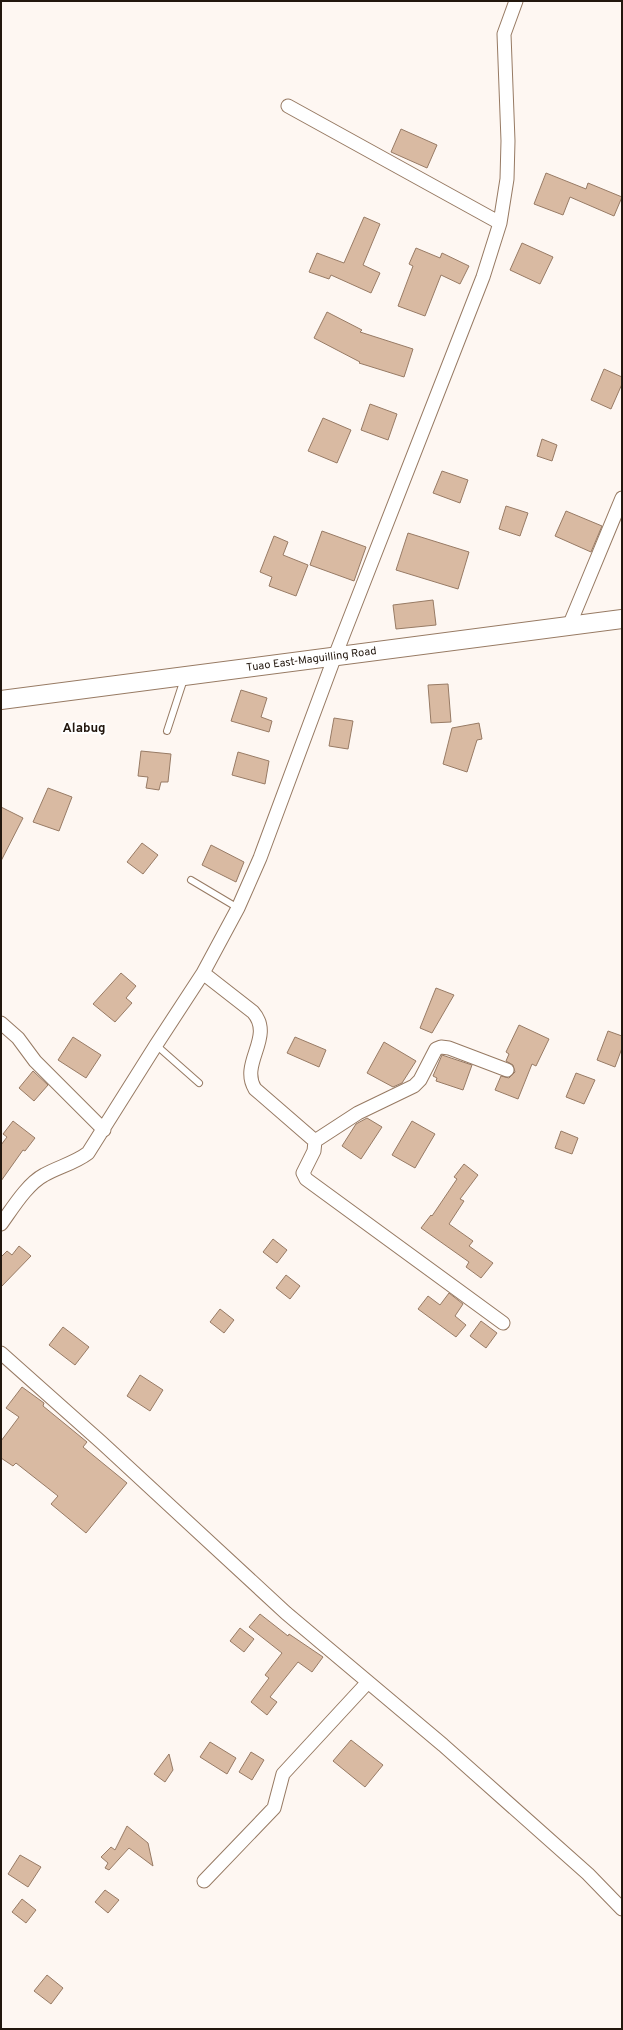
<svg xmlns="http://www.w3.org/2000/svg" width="623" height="2030" font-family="Overpass,sans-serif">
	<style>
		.building { fill: #d9baa2; stroke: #987b65 }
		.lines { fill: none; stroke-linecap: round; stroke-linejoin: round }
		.lane-casing { stroke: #977a63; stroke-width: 8 }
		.street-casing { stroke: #977a63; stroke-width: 15 }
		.secondary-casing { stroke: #977a63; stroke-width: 20 }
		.lane { stroke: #fff; stroke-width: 6 }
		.street { stroke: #fff; stroke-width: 13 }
		.secondary { stroke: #fff; stroke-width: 18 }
		.labels { text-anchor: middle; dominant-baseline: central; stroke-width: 4; stroke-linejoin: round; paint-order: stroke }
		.street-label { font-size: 11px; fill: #22170e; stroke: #fff }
		.quarter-label { font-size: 13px; font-weight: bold; fill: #22170e; stroke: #fff }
	</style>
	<rect width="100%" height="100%" fill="#fef7f2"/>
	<path class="building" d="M401 129 437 145 427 168 391 152Z
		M546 173 586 189 588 183 622 197 614 216 570 197 563 215 534 204Z
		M364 217 380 224 363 265 380 273 371 293 331 275 329 279 309 272 317 253 344 263Z
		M522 243 553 257 540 284 510 270Z
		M416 248 440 258 442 253 469 266 460 284 441 275 425 316 398 306 413 266 409 264Z
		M327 312 362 330 360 332 413 349 404 377 359 363 360 362 314 338Z
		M604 369 622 377V384L611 409 591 400Z
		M370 404 397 414 388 440 361 430Z
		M323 418 351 430 337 463 308 451Z
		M542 439 557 445 552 461 537 456Z
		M442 471 468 480 460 503 433 493Z
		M506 506 528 513 520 536 499 529Z
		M566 511 602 526 591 552 555 536Z
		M322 531 366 547 354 581 310 565Z
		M408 533 469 552 458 589 396 570Z
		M274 536 288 542 283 555 308 565 296 596 269 586 272 577 260 572Z
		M433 600 436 625 396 629 393 605Z
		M448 684 451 722 431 723 428 685Z
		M241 690 267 698 261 717 272 721 269 732 231 721Z
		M334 718 353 721 348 749 329 746Z
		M479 723 482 739 477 740 467 772 443 764 452 728Z
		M141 751 171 754 168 782H161L159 790 146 788 148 777 138 776Z
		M238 752 269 761 265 784 232 775Z
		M48 788 72 797 59 831 33 822Z
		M1 807 23 818 1 861Z
		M142 843 158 855 143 874 127 862Z
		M211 845 244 862 236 882 202 865Z
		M121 973 136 986 126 998 132 1003 115 1022 93 1004Z
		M436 988 454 995 432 1033 420 1028Z
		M519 1025 549 1039 536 1066 532 1064 518 1099 495 1090 501 1076 509 1078 515 1072 513 1065 506 1061 509 1054 506 1052Z
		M608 1031 622 1036V1048L615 1067 597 1060Z
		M73 1037 101 1055 86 1078 58 1060Z
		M295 1037 326 1050 319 1067 287 1053Z
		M384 1042 416 1061 402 1083 393 1087 367 1073Z
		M442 1055 472 1065 463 1090 436 1081 437 1078 433 1076Z
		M33 1071 48 1085 34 1101 19 1088Z
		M576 1073 595 1080 584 1104 566 1097Z
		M367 1118 382 1127 361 1159 342 1146 356 1124Z
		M13 1121 35 1138 25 1151 23 1150 1 1181V1145L7 1137 3 1134Z
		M412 1121 435 1134 415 1168 392 1155Z
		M561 1131 578 1138 572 1154 555 1148Z
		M464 1164 478 1175 460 1199 464 1201 449 1224 473 1241 469 1246 493 1263 481 1278 466 1267 469 1262 421 1228 431 1215 432 1216 457 1179 454 1177Z
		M273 1239 287 1250 277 1263 263 1252Z
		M19 1246 31 1256 1 1287V1257L7 1251 12 1255Z
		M286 1275 300 1286 290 1299 276 1288Z
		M449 1293 463 1304 455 1316 466 1325 456 1337 418 1309 428 1296 440 1305Z
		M220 1309 234 1320 224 1333 210 1322Z
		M481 1321 497 1333 486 1348 470 1336Z
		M63 1327 89 1347 75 1365 49 1345Z
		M140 1375 163 1390 150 1411 127 1396Z
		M22 1387 44 1403 43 1406 87 1442 83 1447 127 1483 86 1533 51 1504 58 1496 16 1463 13 1466 1 1458V1441L19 1417 6 1408Z
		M260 1614 288 1636 289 1634 323 1657 312 1672 298 1662 270 1697 277 1702 267 1715 251 1702 269 1678 265 1675 282 1653 249 1627Z
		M240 1628 254 1639 244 1652 230 1641Z
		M351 1740 383 1765 365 1787 333 1761Z
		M210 1742 236 1758 227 1774 200 1757Z
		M251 1752 264 1760 252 1780 239 1772Z
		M169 1754 173 1770 165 1782 154 1774Z
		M127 1826 148 1843 153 1866 129 1848 109 1870 105 1868 108 1863 101 1857 111 1847 115 1850Z
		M20 1855 41 1867 28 1887 8 1874Z
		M105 1890 119 1900 108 1913 95 1902Z
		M22 1899 36 1910 26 1923 12 1912Z
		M47 1975 63 1988 51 2004 34 1991Z"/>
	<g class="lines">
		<g class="lane-casing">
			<path id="lane" d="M167 731 184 679
				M191 880 238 908
				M156 1045 199 1083"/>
		</g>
		<g class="street-casing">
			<path id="street" d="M288 106 500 223
				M569 626 622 498
				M203 973 253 1012C275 1037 239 1063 255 1089L315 1141 314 1151 303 1173 306 1179 503 1323
				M1 1023 18 1038 35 1061 104 1130
				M315 1141 358 1113 414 1086 420 1080 436 1049 441 1047 449 1048 507 1070
				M1 1224C12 1209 27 1184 44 1175 58 1167 75 1163 88 1153L156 1045 203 973 238 908 260 858 335 656 483 277 500 223 507 179 508 141 504 34 516 1
				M1 1353 101 1442 286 1613 443 1745 588 1874 622 1909
				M204 1881 274 1808 283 1774 368 1682"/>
		</g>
		<g class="secondary-casing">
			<g id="secondary">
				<path id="s1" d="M1 700 622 619"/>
			</g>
		</g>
		<use href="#lane" class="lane"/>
		<use href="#street" class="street"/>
		<use href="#secondary" class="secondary"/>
	</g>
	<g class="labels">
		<g class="street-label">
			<text stroke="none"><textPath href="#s1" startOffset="313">Tuao East-Maguilling Road</textPath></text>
		</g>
		<g class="quarter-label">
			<text x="84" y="729">Alabug</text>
		</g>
	</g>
	<rect width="623" height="2030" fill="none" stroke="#22170e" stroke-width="4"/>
</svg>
